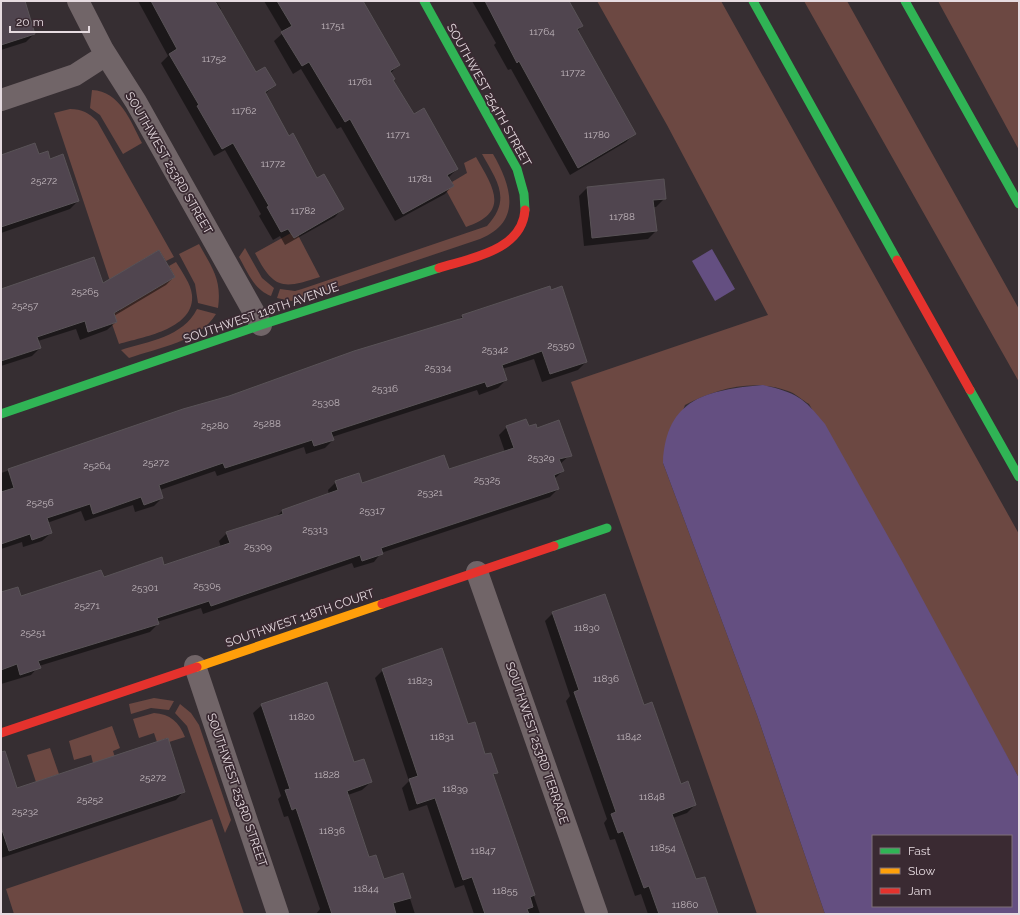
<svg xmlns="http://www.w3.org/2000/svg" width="1020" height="915" font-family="Raleway,sans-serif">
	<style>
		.green { fill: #6c4842 }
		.water { fill: #644f81; fill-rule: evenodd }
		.shadow { fill: #0007 }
		.building { fill: #50454f; stroke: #595357 }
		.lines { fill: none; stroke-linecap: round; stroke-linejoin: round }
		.street { stroke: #716568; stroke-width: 22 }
		.fast { stroke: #30b455; stroke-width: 9 }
		.slow { stroke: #ff9f0a; stroke-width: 9 }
		.jam { stroke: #e5322d; stroke-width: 9 }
		.labels { text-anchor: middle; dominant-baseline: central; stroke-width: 3.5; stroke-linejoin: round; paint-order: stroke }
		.number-label { font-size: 10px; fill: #c0b6bc }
		.street-label { font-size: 12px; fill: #e6dbe0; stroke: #3a2a32 }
	</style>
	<rect width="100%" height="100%" fill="#362e32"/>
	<path class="green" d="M597 1H721L1019 534V778L809 404C802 400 795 393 788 391 754 378 715 389 685 405L663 463 757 715 825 914H757L571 382 768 315 667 125Z
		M804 1H847L1019 309V382Z
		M938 1H1019V150Z
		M92 90C120 91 131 122 142 143L123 154 100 115 90 108Z
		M70 109C82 109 89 113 97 121L174 257 166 261 159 250 127 269 143 296 175 277 169 266 176 262C182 272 191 284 192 295 195 329 143 337 119 344L112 324 114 313 120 311 54 113Z
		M482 154H493C511 185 523 222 480 239L302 299 291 301 277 298 280 289 295 291 302 289 487 226C512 199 497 181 482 154Z
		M476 157C493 187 511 212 466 227L446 190 454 186 452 182 467 173 464 163Z
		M291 233 298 235 320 277C283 289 274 290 255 253Z
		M199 244C212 268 222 279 218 308L198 303 195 284 179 254Z
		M245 248 262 278 274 288 271 296C254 290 247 271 239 257Z
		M197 309 216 314C200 341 158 348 129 358L121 350C149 341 183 337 197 309Z
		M154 698 174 701 169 710 151 708 131 714 129 704Z
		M180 704 191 713 199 725 231 820 225 833 187 726 175 713Z
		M154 713C170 714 179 722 185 737L169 742 167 738 157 742 154 733 139 738 133 719Z
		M112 726 120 748 113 751 117 764 103 760 93 763 91 755 74 760 69 741Z
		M50 748 59 774 36 782 27 755Z
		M212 819 244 914H14L6 889Z"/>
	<path class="water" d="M712 249 735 289 715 301 692 261Z
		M763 385C797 393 803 397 825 424L903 563 1019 778V914H825L757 715 663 463C666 398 707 390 763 385ZM873 836H1011V906H873Z"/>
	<path class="shadow" d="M1 1H24L34 34 26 42 1 50Z
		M138 1H216L221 9 219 10 256 74 275 85 265 94 288 137 317 179 343 208 335 217 285 245 280 236 273 240 259 216 261 214 225 150 214 156 161 63 168 56Z
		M264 1H362L398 65 390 74 392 80 413 115 457 169 448 178 453 185 445 194 395 221 341 127 337 129 301 69 293 74 274 41 283 33Z
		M472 1H563L582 26 577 31 634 134 626 142 570 175 511 69 508 70 494 45 496 43Z
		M38 156 50 160 78 201 70 209 1 233V158Z
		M663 180 664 199 656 207H653L656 231 648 239 584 246 579 196 587 188Z
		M174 277 166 285 114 316 116 322 107 330 80 340 76 329 38 341 40 348 32 356 1 366V293Z
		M463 316 586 362 578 370 542 382 534 359 502 369 506 380 498 388 479 395 477 390 332 437 333 440 325 448 306 454 304 447 217 476 215 471 160 490 162 498 154 506 135 512 133 505 85 521 81 511 47 523 51 533 42 541 23 547 22 542 1 549V473L458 320Z
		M507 427 536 429 570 455 560 464 563 471 554 479 558 489 550 497 381 553 374 562 354 568 352 563 203 614 201 608 157 622 158 624 150 632 39 666 31 675 1 684V593L21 597 163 566 221 547 219 541 227 533 276 517 282 511 329 495 328 490 336 482 362 484 449 471 505 452 499 435Z
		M553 613 643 707 680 785 695 805 687 813 673 818 696 881 717 914H648L641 894 635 896 615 839 610 840 604 823 607 819 566 701 570 696 545 621Z
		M383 670 467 725 496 773 493 776 540 914H474L464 885 455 888 427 805 409 811 402 788 409 781 375 678Z
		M262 705 354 764 371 782 362 790 348 795 369 858 383 880 402 874 415 914H316L320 909 288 816 284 817 278 799 281 796 253 713Z
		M184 791 176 800 1 858V795Z"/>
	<path class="building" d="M1 1H25L35 34 1 45Z
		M151 1H215L256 72 265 67 276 85 265 92 289 136 293 133 317 178 324 174 344 209 294 238 288 229 281 232 267 207 269 206 233 143 222 149 197 106 199 105 169 54 177 49Z
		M277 1H363L400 65 390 71 395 79 393 80 414 114 424 108 458 169 447 175 454 186 403 214 350 119 345 122 309 62 302 66 281 32 292 26Z
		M485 1H569L583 26 577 29 636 134 578 168 519 61 517 63Z
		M35 143 39 154 48 151 50 159 63 154 79 201 1 227V155Z
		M664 179 666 199 653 200 657 231 592 238 587 187Z
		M159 250 175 277 114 313 117 322 88 332 85 321 37 337 41 348 1 361V289L94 257 103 283Z
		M550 286 551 290 562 286 587 362 550 374 542 351 502 365 507 380 487 387 485 382 331 432 334 440 314 446 312 440 225 468 223 463 159 485 163 498 144 505 141 497 93 514 90 504 47 518 52 533 32 540 30 534 1 544V492L14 488 8 469 183 409 229 396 354 351 463 318 462 315Z
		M526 419 529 426 536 424 537 428 559 420 572 456 559 459 564 471 554 475 559 489 381 548 383 554 362 561 360 555 211 606 209 601 157 618 159 624 38 661 41 668 20 675 17 664 1 670V592L18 587 21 596 101 570 104 577 162 557 164 565 230 543 226 532 283 514 282 510 338 490 335 481 359 473 362 483 444 455 449 469 514 448 506 426Z
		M605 594 644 705 652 702 681 784 688 781 696 805 672 814 696 879 705 877 718 914H659L649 886 644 888 623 831 618 833 611 814 616 812 574 692 579 690 552 612Z
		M442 648 468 724 475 722 485 754 491 753 498 773 493 774 535 895 530 897 533 907 527 909 529 914H485L472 877 463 880 435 798 417 804 409 779 418 776 382 669Z
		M327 682 354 762 364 759 372 782 347 791 369 857 376 855 384 879 403 873 411 898 393 903 396 914H332L296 808 292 810 285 790 290 789 261 704Z
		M168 738 185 792 9 851 1 827V752L5 751 17 788Z"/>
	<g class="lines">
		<path class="street" d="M78 1 103 50 136 102 261 325
			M1 100 75 75 106 55
			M477 572 597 914
			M195 666 278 914"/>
		<path class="fast" d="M424 1 517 169 524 194 525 210
			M753 1 897 260
			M905 1 1019 204
			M970 390 1019 477
			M1 414 261 325 439 268
			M554 546 607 528"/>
		<path class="slow" d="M197 667 382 604"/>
		<path class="jam" d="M897 260 970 390
			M439 268C471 258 522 251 525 210
			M382 604 554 546
			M1 733 197 667"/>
	</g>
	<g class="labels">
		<g class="number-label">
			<text x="333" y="25">11751</text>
			<text x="542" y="31">11764</text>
			<text x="214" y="58">11752</text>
			<text x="573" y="72">11772</text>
			<text x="360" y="81">11761</text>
			<text x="244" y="110">11762</text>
			<text x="398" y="134">11771</text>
			<text x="597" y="134">11780</text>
			<text x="273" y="163">11772</text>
			<text x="420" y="178">11781</text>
			<text x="44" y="180">25272</text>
			<text x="303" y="210">11782</text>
			<text x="622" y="216">11788</text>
			<text x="85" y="291">25265</text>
			<text x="25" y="305">25257</text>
			<text x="561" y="345">25350</text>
			<text x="495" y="349">25342</text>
			<text x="438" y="367">25334</text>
			<text x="385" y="388">25316</text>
			<text x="326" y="402">25308</text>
			<text x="267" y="423">25288</text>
			<text x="215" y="425">25280</text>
			<text x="541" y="457">25329</text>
			<text x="156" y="462">25272</text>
			<text x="97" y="465">25264</text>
			<text x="487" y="479">25325</text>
			<text x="430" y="492">25321</text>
			<text x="40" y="502">25256</text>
			<text x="372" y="510">25317</text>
			<text x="315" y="529">25313</text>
			<text x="258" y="546">25309</text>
			<text x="207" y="585">25305</text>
			<text x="145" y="587">25301</text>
			<text x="87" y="605">25271</text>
			<text x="587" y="627">11830</text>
			<text x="33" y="632">25251</text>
			<text x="606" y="678">11836</text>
			<text x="420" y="680">11823</text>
			<text x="302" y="716">11820</text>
			<text x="442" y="736">11831</text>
			<text x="629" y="736">11842</text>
			<text x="327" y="774">11828</text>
			<text x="153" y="777">25272</text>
			<text x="455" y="788">11839</text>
			<text x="652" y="796">11848</text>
			<text x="90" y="799">25252</text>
			<text x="25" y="811">25232</text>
			<text x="332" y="830">11836</text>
			<text x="663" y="847">11854</text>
			<text x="483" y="850">11847</text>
			<text x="366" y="888">11844</text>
			<text x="505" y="890">11855</text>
			<text x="685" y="904">11860</text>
		</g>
		<g class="street-label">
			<text transform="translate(489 95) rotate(61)">SOUTHWEST 254TH STREET</text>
			<text transform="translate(169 163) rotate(60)">SOUTHWEST 253RD STREET</text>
			<text transform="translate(261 313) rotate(-19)">SOUTHWEST 118TH AVENUE</text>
			<text transform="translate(300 618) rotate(-19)">SOUTHWEST 118TH COURT</text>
			<text transform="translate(537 743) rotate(71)">SOUTHWEST 253RD TERRACE</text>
			<text transform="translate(237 790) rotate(71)">SOUTHWEST 253RD STREET</text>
		</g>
	</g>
	<rect width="1020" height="915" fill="none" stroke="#e6dbe0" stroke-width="4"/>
	<rect x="872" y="835" width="140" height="72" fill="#3a2a32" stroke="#7f7178"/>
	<rect x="880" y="848" width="20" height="6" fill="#30b455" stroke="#7f7178"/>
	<text x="908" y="855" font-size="12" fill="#e6dbe0">Fast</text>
	<rect x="880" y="868" width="20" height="6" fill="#ff9f0a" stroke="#7f7178"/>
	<text x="908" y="875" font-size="12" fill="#e6dbe0">Slow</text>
	<rect x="880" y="888" width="20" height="6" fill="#e5322d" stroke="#7f7178"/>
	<text x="908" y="895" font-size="12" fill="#e6dbe0">Jam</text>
	<path d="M10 26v6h79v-6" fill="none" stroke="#e6dbe0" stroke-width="2"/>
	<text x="16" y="26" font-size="12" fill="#e6dbe0" stroke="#3a2a32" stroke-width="3" paint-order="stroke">20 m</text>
</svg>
